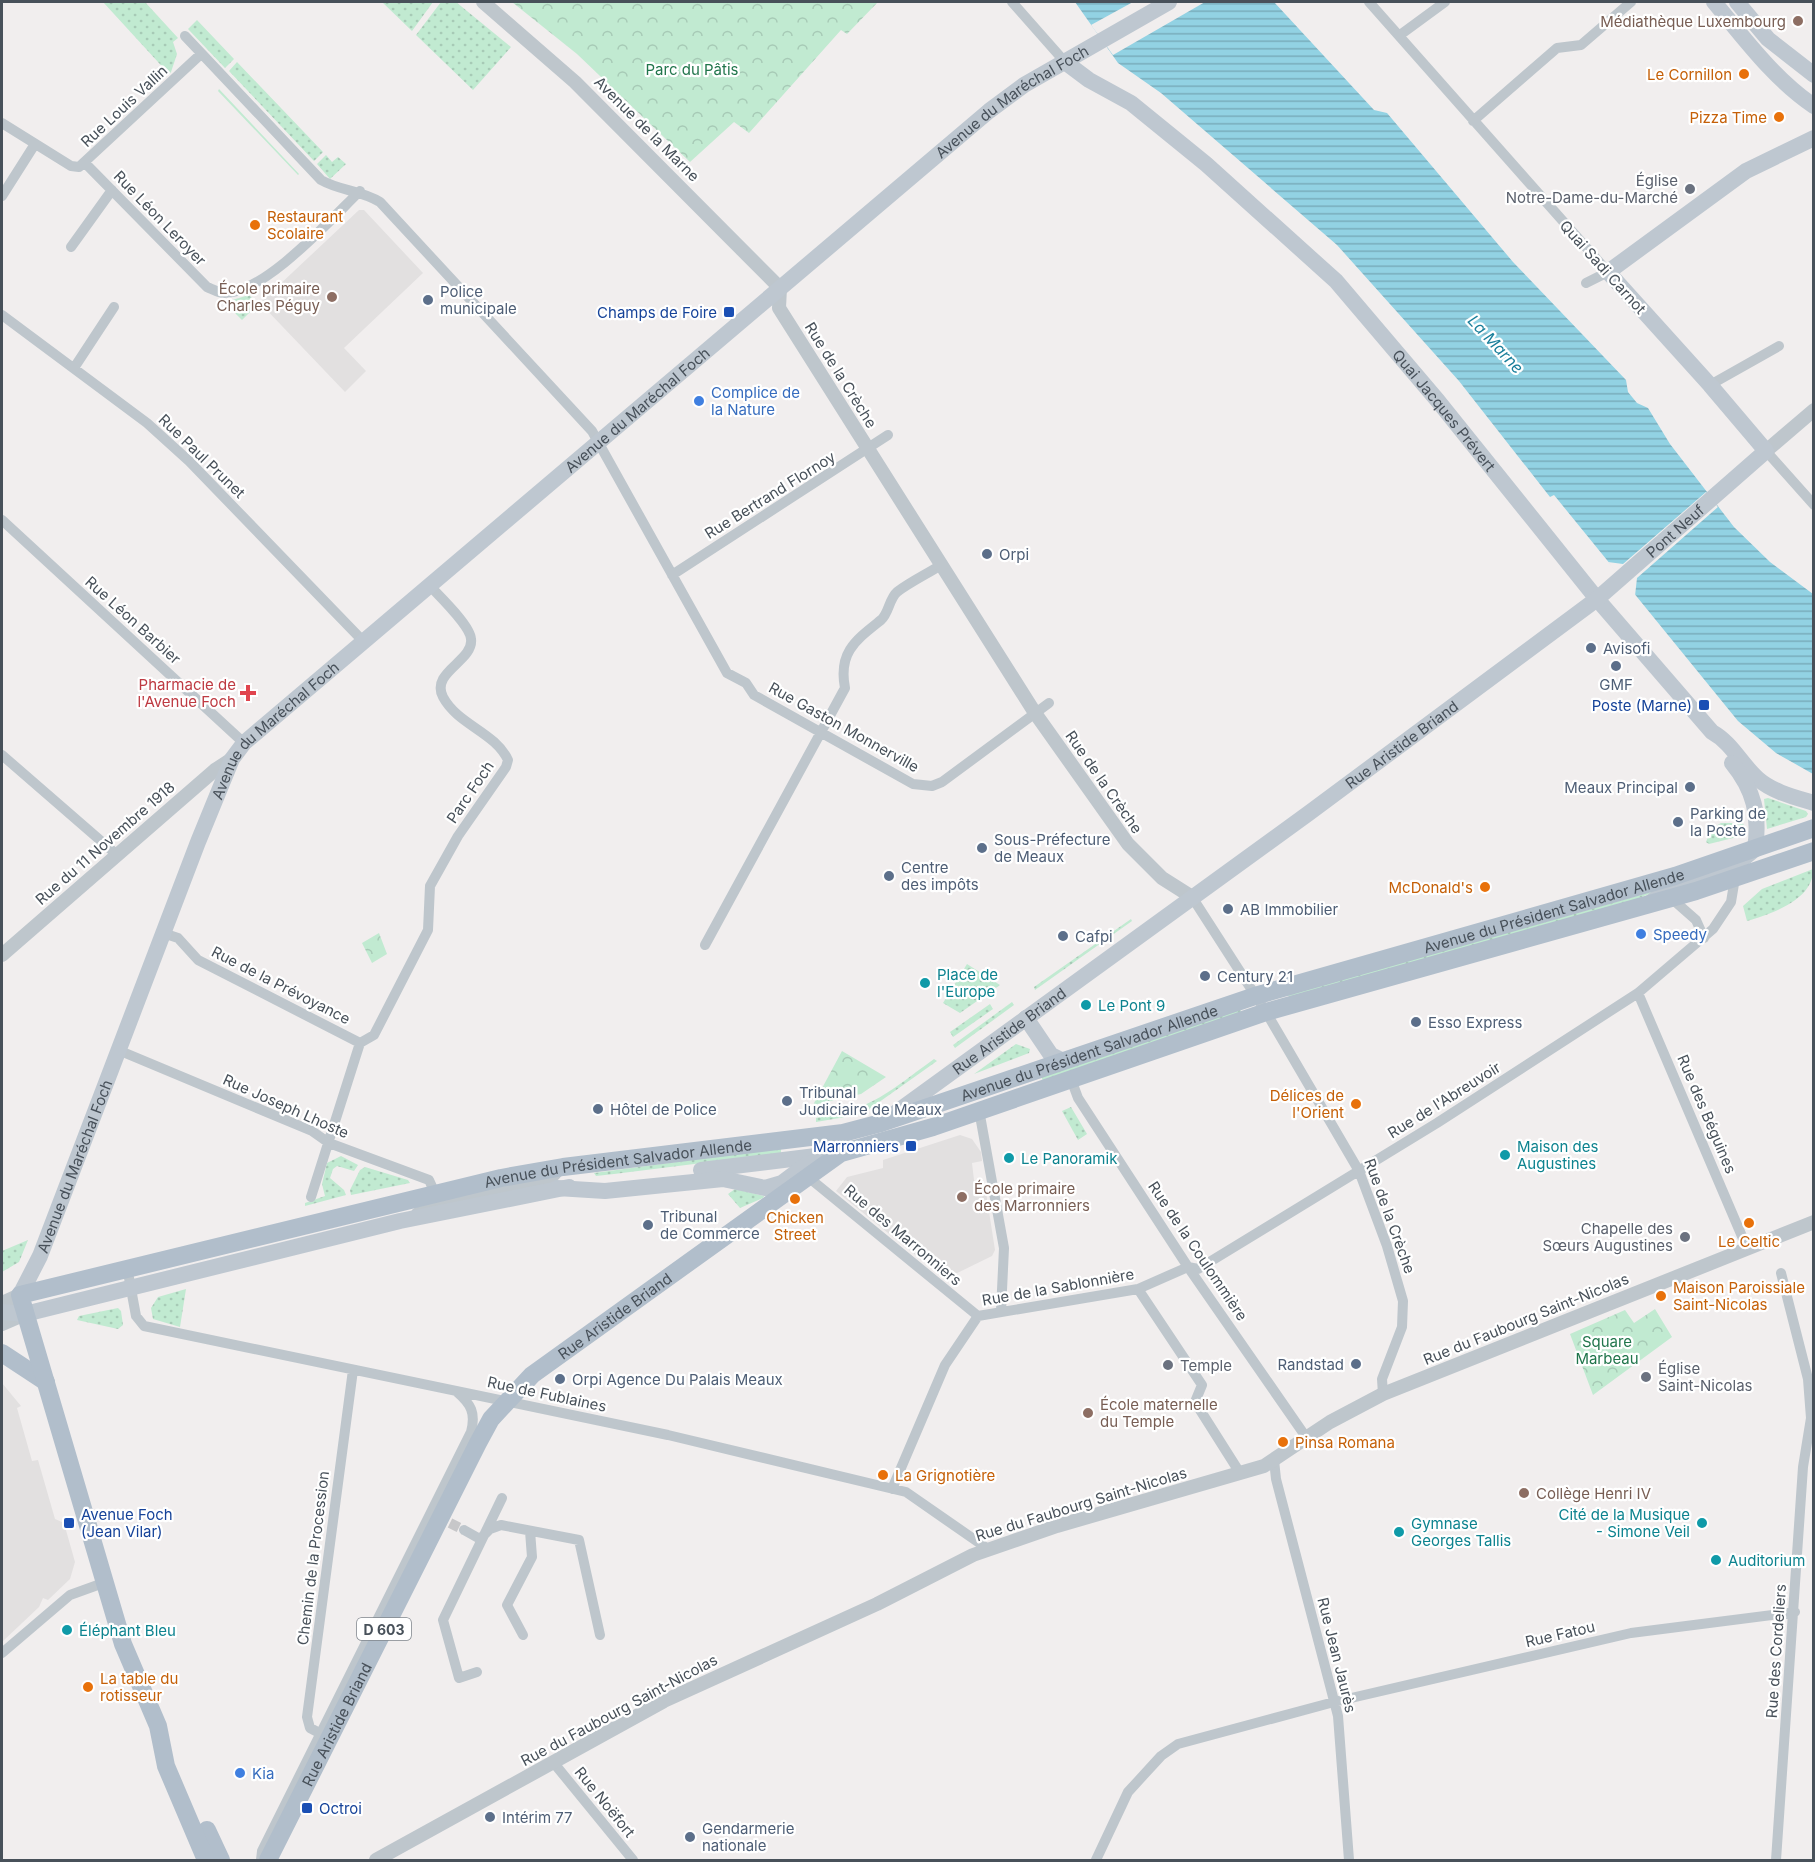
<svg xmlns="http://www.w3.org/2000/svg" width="1815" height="1862" font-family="Inter,sans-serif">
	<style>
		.education { fill: #e2e0e0 }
		.grass { fill: url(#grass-dots) }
		.park { fill: url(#park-crowns) }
		.water { fill: url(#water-rules) }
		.pier { fill: #f1eeee }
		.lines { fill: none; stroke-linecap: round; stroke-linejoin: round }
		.minor-tunnel { stroke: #c7c7c9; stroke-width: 10; stroke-dasharray: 10 5; stroke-linecap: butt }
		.minor { stroke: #bec6cc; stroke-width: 10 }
		.tertiary { stroke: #bec6cc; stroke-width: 14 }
		.secondary { stroke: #bec7d0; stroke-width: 16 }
		.primary { stroke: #b1becb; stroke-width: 18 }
		.education-dot { fill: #8d6e63; stroke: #fff; stroke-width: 2 }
		.food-dot { fill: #e8710a; stroke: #fff; stroke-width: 2 }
		.worship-dot { fill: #6b7280; stroke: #fff; stroke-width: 2 }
		.service-dot { fill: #5c6f8a; stroke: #fff; stroke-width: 2 }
		.transit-dot { fill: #1a4fb4; stroke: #fff; stroke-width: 2 }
		.shop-dot { fill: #3f7fe0; stroke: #fff; stroke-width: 2 }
		.health-dot { fill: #e0444e; stroke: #fff; stroke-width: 2 }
		.culture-dot { fill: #0f9aa8; stroke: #fff; stroke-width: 2 }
		.labels { text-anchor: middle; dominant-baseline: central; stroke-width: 4.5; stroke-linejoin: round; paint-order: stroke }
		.shield { fill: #fff; stroke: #7f858c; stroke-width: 1.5 }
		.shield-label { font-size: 14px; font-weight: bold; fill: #48515a }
		.education-label { font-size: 15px; fill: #785e54; stroke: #fff; text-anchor: start }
		.park-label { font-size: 15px; fill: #20754b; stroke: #fff }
		.food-label { font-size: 15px; fill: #c56008; stroke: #fff; text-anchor: start }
		.street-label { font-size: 15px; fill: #48515a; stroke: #fff }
		.worship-label { font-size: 15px; fill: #5b616d; stroke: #fff; text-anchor: end }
		.service-label { font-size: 15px; fill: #4e5e75; stroke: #fff; text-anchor: start }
		.transit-label { font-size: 15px; fill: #164399; stroke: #fff; text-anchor: end }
		.shop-label { font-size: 15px; fill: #366cbe; stroke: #fff; text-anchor: start }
		.health-label { font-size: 15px; fill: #be3a42; stroke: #fff; text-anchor: end }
		.culture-label { font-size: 15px; fill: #0d838f; stroke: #fff; text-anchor: start }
		.water-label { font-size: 16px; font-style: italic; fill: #1a7f9b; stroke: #fff }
	</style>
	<defs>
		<pattern id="grass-dots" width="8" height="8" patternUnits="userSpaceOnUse" patternTransform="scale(1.5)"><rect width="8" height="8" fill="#c1ead1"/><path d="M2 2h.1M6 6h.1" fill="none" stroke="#a7cab6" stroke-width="1.8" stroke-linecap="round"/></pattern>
		<pattern id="park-crowns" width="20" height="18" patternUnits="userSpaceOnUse" patternTransform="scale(1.5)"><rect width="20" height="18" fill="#c1ead1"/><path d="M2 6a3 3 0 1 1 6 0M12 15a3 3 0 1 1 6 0" fill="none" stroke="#a7cab6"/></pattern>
		<pattern id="water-rules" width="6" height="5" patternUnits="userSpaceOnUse" patternTransform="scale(1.5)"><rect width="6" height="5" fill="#92d2e3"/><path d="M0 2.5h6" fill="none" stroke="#79adbb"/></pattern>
	</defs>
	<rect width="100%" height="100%" fill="#f1eeee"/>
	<path class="education" d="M359 210H364L423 273 344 348 366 371 345 392 260 303Z
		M960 1135 972 1139 981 1152 982 1161 972 1163 974 1180 979 1188 985 1186 995 1250 992 1256 945 1279 836 1191 847 1177 883 1168V1160Z
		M2 1383 21 1406 17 1408 32 1461 38 1460 55 1519 64 1523 75 1562 70 1579 48 1600 43 1598 39 1607 2 1642Z"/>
	<path class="grass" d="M103 2H145L178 38 173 42 177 54 171 72 169 74Z
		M382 2H433L412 31Z
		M441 2H456L511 47 473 90 416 35Z
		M197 20 234 59 225 68 188 29Z
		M237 62 323 152 314 161 229 71Z
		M219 89 299 174 298 175 218 91Z
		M326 155 332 162 338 157 346 164 330 179 317 164Z
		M249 295 258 304 242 320 229 307V301Z
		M1768 798 1806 811 1808 814 1806 817 1767 829 1764 799Z
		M1721 823H1742L1747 828 1741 836 1709 844 1706 842 1711 829Z
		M1813 869C1814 900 1771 914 1747 921L1743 906 1762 889Z
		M1658 890 1630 902 1290 997 1287 995Z
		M1131 919 1132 921 1035 990 1034 987Z
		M967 964 1000 985 960 1013 943 1003Z
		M1012 1002 1014 1005 955 1048 953 1045Z
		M990 1004 993 1009 953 1037 950 1032Z
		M1240 1008 1241 1012 1043 1081 1041 1076Z
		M1016 1044 1030 1049 1029 1053 974 1074Z
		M934 1059 937 1061 868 1110 857 1115 816 1122V1118C872 1110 891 1090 934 1059Z
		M1071 1107 1087 1134 1078 1140 1062 1111Z
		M781 1148V1153L614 1174 596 1176 594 1173Z
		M341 1156 358 1165 354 1171 337 1166 333 1169 330 1178 344 1190 346 1195 305 1206V1203L325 1196 322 1184 327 1163Z
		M365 1167 408 1180 410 1183 351 1195 350 1190 360 1170Z
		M735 1189 764 1196 763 1198 740 1208 728 1194Z
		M28 1240 19 1262 2 1272V1251Z
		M186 1289 180 1327 153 1319 151 1308 158 1297Z
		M118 1308 121 1311 123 1325 118 1329 77 1320 79 1316Z"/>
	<path class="park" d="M512 2H878L847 34 841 30 749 133 734 122 690 162 577 54Z
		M379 933 387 954 372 963 362 943Z
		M842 1051 886 1077 861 1094 813 1105Z
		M1655 1309 1672 1337 1593 1395 1570 1334 1625 1310 1634 1323Z"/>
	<path class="water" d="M1075 2H1274L1374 110 1387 113 1513 262 1626 380 1628 392 1637 403 1648 408 1670 444 1734 527 1770 562 1813 594V774L1776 753 1738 721 1554 495 1550 497 1459 381 1337 245 1161 93 1118 63Z"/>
	<path class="pier" d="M1133 2H1205L1113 55 1091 25Z
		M1706 492 1718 507 1637 578 1635 596 1608 562 1623 564Z"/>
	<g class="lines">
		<path class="minor-tunnel" d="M450 1523 464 1530"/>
		<path class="minor" d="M1012 2 1065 62
			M1369 2 1608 272 1586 283
			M1400 35 1445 2
			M185 36 321 180C340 191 361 190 380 202L592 431 727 673 746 683 754 695 913 784 932 786 942 782 1049 703
			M1473 121 1557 48 1581 45 1631 2
			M2 123 71 166 79 167 201 54
			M85 163 207 287C212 289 219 293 224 293 264 294 331 219 360 191
			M2 196 35 144
			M71 247 112 190
			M2 315 147 423 189 461 363 641
			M74 368 114 307
			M1710 385 1779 346
			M1766 451 1814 505
			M2 520 244 743
			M672 575 888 435
			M2 755 116 854
			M1192 897 1266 1012 1359 1171 1387 1246 1403 1301 1402 1327 1382 1379 1383 1394
			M1671 898 1696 920 1704 938
			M163 933 178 938 198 960 360 1043
			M705 945 845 688C838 652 856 640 881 620 889 613 889 599 897 592 910 582 927 574 941 565
			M1638 993 1747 1248
			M360 1043 374 1035 428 930 430 886 458 836 506 767 508 760C495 732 458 725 443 697 430 672 474 661 471 639 470 625 439 596 429 585
			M118 1050 312 1131 329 1143 429 1180 435 1193
			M1071 1079 1078 1098 1188 1267 1306 1437
			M979 1110 1004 1248 1001 1311
			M808 1177 978 1316
			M311 1197 360 1043
			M416 1213 437 1202 551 1180 562 1168
			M127 1267 136 1316 144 1326 668 1435 906 1492 988 1549
			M1138 1289 1202 1385 1195 1402 1240 1473
			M1274 1460 1276 1479 1338 1716 1349 1860
			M892 1489 945 1365 978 1316 1138 1289 1188 1267 1198 1269 1437 1123 1638 993 1713 929 1731 902 1735 878
			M464 1530 480 1539 490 1529 501 1525 579 1540 600 1635
			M523 1635 507 1605 532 1557 530 1531
			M2 1653 70 1595 106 1582
			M477 1672 459 1678 443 1620 502 1498
			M327 1737 310 1728 307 1717 353 1370
			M553 1762 633 1860
			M261 1860 262 1851 471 1432C476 1413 471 1404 457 1392
			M1096 1860 1128 1792 1161 1756 1178 1744 1334 1702 1631 1633 1795 1612
			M1776 1860 1803 1467 1811 1418 1808 1379 1781 1273"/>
		<path class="tertiary" d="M483 2 575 82 780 288 779 308 1035 713 1128 844 1162 878 1192 897
			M1766 451 1814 410
			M2 955 215 770 232 759
			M2 1303 20 1295
			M2 1324 25 1314
			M376 1860 664 1701 877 1604 973 1555 1057 1526 1264 1466 1330 1422 1383 1394 1814 1222"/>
		<g class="secondary">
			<path d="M1714 2C1744 38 1774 79 1814 106"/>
			<path d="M1737 2 1768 39 1814 75"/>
			<path id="s1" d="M1065 62 1089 80 1131 103 1206 164 1336 281 1438 401 1597 599 1712 732C1732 743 1741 764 1758 779 1773 792 1794 797 1814 803"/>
			<path d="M1651 902 1668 889 1728 871 1755 849C1760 815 1754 790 1732 763"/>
			<path d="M1026 1018 1051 1055 1063 1061"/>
			<path id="s2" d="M890 1117 1309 813 1597 599 1766 451 1710 385 1608 272 1746 171 1814 138"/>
			<path d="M701 1170 816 1156"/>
			<path d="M557 1188 605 1191 723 1179 765 1188 782 1183 806 1165 832 1156"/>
			<path id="s3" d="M20 1295 40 1256 198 842 232 759 244 743 989 111 1024 85 1169 2"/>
			<path d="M2 1312 25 1314 400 1221 569 1187"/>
		</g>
		<g class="primary">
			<path d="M2 1353 46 1382"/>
			<path d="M207 1830 221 1860"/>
			<path id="s4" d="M206 1860 166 1766 158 1726 123 1644 20 1295 501 1178 563 1167 843 1133 881 1123 1255 996 1675 876 1814 828"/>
			<path id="s5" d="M268 1860 478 1443 491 1419 532 1375 841 1153 933 1127 1266 1012 1696 891 1814 851"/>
		</g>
	</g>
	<g class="education-dot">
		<circle cx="1798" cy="21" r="6"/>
		<circle cx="332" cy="297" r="6"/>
		<circle cx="962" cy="1197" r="6"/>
		<circle cx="1088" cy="1413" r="6"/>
		<circle cx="1524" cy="1493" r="6"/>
	</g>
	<g class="food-dot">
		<circle cx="1744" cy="74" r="6"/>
		<circle cx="1779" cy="117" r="6"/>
		<circle cx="255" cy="225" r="6"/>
		<circle cx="1485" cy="887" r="6"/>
		<circle cx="1356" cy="1104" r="6"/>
		<circle cx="795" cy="1199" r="6"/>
		<circle cx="1749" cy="1223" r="6"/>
		<circle cx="1661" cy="1296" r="6"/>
		<circle cx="1283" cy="1442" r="6"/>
		<circle cx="883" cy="1475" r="6"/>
		<circle cx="88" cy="1687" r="6"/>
	</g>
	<g class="worship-dot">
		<circle cx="1690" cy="189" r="6"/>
		<circle cx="1685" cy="1237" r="6"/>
		<circle cx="1168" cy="1365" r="6"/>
		<circle cx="1646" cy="1377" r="6"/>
	</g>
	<g class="service-dot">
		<circle cx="428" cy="300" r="6"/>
		<circle cx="987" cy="554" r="6"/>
		<circle cx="1591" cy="648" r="6"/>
		<circle cx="1616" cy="666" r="6"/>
		<circle cx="1690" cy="787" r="6"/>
		<circle cx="1678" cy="822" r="6"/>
		<circle cx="982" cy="848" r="6"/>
		<circle cx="889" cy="876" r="6"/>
		<circle cx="1228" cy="909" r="6"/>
		<circle cx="1063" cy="936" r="6"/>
		<circle cx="1205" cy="976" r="6"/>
		<circle cx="1416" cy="1022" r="6"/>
		<circle cx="787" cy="1101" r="6"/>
		<circle cx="598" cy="1109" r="6"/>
		<circle cx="648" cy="1225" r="6"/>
		<circle cx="1356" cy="1364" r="6"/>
		<circle cx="560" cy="1379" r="6"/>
		<circle cx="490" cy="1817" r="6"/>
		<circle cx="690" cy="1837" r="6"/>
	</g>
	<g class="transit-dot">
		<rect x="723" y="306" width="12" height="12" rx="3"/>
		<rect x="1698" y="699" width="12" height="12" rx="3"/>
		<rect x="905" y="1140" width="12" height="12" rx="3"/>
		<rect x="63" y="1517" width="12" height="12" rx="3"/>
		<rect x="301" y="1802" width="12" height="12" rx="3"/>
	</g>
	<g class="shop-dot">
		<circle cx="699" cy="401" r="6"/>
		<circle cx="1641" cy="934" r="6"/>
		<circle cx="240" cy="1773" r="6"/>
	</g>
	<path class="health-dot" d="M245 684h6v6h6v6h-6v6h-6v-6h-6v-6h6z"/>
	<g class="culture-dot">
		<circle cx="925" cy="983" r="6"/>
		<circle cx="1086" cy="1005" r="6"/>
		<circle cx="1505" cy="1155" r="6"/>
		<circle cx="1009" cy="1158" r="6"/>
		<circle cx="1702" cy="1523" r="6"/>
		<circle cx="1399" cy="1532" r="6"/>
		<circle cx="1716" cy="1560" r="6"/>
		<circle cx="67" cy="1630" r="6"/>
	</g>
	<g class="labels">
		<rect class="shield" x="357" y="1618" width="54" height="22" rx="4.5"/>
		<g class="shield-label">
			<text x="384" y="1629">D 603</text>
		</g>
		<g class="education-label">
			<text x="1786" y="21" text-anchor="end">Médiathèque Luxembourg</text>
			<text x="320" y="288" text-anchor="end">École primaire<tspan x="320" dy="17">Charles Péguy</tspan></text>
			<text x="974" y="1188">École primaire<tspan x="974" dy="17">des Marronniers</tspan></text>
			<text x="1100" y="1404">École maternelle<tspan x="1100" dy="17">du Temple</tspan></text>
			<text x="1536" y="1493">Collège Henri IV</text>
		</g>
		<g class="park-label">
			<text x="692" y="69">Parc du Pâtis</text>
			<text x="1607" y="1341">Square<tspan x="1607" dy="17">Marbeau</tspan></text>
		</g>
		<g class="food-label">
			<text x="1732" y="74" text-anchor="end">Le Cornillon</text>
			<text x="1767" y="117" text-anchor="end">Pizza Time</text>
			<text x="267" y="216">Restaurant<tspan x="267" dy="17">Scolaire</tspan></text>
			<text x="1473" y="887" text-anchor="end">McDonald's</text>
			<text x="1344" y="1095" text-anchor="end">Délices de<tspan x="1344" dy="17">l'Orient</tspan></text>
			<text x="795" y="1217" text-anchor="middle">Chicken<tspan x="795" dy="17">Street</tspan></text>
			<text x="1749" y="1241" text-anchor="middle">Le Celtic</text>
			<text x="1673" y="1287">Maison Paroissiale<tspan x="1673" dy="17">Saint-Nicolas</tspan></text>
			<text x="1295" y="1442">Pinsa Romana</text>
			<text x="895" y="1475">La Grignotière</text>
			<text x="100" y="1678">La table du<tspan x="100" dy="17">rotisseur</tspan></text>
		</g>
		<g class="street-label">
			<text stroke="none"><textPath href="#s3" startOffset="1598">Avenue du Maréchal Foch</textPath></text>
			<text transform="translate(124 106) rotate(-43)">Rue Louis Vallin</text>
			<text transform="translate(647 129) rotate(45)">Avenue de la Marne</text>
			<text transform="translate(160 218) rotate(46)">Rue Léon Leroyer</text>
			<text transform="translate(1603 267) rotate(48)">Quai Sadi Carnot</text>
			<text transform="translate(841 375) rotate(58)">Rue de la Crèche</text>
			<text stroke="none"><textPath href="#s3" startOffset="1112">Avenue du Maréchal Foch</textPath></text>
			<text stroke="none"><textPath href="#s1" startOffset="518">Quai Jacques Prévert</textPath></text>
			<text transform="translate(202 456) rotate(44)">Rue Paul Prunet</text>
			<text transform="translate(770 495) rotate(-32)">Rue Bertrand Flornoy</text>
			<text stroke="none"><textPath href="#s2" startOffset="980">Pont Neuf</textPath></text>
			<text transform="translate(133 620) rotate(42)">Rue Léon Barbier</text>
			<text transform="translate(844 727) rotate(29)">Rue Gaston Monnerville</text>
			<text stroke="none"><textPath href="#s3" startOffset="626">Avenue du Maréchal Foch</textPath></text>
			<text stroke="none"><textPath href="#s2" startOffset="633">Rue Aristide Briand</textPath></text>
			<text transform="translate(1104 782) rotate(55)">Rue de la Crèche</text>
			<text transform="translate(470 792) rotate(-56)">Parc Foch</text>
			<text transform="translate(105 843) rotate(-41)">Rue du 11 Novembre 1918</text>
			<text stroke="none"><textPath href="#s4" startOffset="2181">Avenue du Président Salvador Allende</textPath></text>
			<text transform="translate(281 985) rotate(27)">Rue de la Prévoyance</text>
			<text stroke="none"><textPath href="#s2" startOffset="147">Rue Aristide Briand</textPath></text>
			<text stroke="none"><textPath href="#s4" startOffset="1695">Avenue du Président Salvador Allende</textPath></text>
			<text transform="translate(1444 1100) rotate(-32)">Rue de l'Abreuvoir</text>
			<text transform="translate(286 1106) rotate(24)">Rue Joseph Lhoste</text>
			<text transform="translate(1707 1114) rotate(67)">Rue des Béguines</text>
			<text stroke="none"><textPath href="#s4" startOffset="1209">Avenue du Président Salvador Allende</textPath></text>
			<text stroke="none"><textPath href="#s3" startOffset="140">Avenue du Maréchal Foch</textPath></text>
			<text transform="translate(1390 1216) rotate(70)">Rue de la Crèche</text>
			<text transform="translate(903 1235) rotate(40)">Rue des Marronniers</text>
			<text transform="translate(1198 1251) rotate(56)">Rue de la Coulommière</text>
			<text transform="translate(1058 1287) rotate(-10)">Rue de la Sablonnière</text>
			<text stroke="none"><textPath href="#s5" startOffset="656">Rue Aristide Briand</textPath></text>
			<text transform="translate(1526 1319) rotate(-22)">Rue du Faubourg Saint-Nicolas</text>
			<text transform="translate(547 1394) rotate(12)">Rue de Fublaines</text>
			<text transform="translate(1081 1504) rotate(-17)">Rue du Faubourg Saint-Nicolas</text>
			<text transform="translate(313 1558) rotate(-83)">Chemin de la Procession</text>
			<text transform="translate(1560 1634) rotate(-13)">Rue Fatou</text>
			<text transform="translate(1776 1651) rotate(-86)">Rue des Cordeliers</text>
			<text transform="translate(1337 1655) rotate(76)">Rue Jean Jaurès</text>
			<text transform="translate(619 1710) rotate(-28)">Rue du Faubourg Saint-Nicolas</text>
			<text stroke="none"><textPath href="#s5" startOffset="152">Rue Aristide Briand</textPath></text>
			<text transform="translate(605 1802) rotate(51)">Rue Noëfort</text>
		</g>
		<g class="worship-label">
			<text x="1678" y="180">Église<tspan x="1678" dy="17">Notre-Dame-du-Marché</tspan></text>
			<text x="1673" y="1228">Chapelle des<tspan x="1673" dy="17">Sœurs Augustines</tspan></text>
			<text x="1180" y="1365" text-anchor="start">Temple</text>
			<text x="1658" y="1368" text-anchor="start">Église<tspan x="1658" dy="17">Saint-Nicolas</tspan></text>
		</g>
		<g class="service-label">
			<text x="440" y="291">Police<tspan x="440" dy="17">municipale</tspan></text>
			<text x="999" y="554">Orpi</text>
			<text x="1603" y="648">Avisofi</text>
			<text x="1616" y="684" text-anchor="middle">GMF</text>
			<text x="1678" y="787" text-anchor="end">Meaux Principal</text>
			<text x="1690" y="813">Parking de<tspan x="1690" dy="17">la Poste</tspan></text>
			<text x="994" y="839">Sous-Préfecture<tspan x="994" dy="17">de Meaux</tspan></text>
			<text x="901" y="867">Centre<tspan x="901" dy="17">des impôts</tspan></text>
			<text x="1240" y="909">AB Immobilier</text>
			<text x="1075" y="936">Cafpi</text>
			<text x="1217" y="976">Century 21</text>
			<text x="1428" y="1022">Esso Express</text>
			<text x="799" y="1092">Tribunal<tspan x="799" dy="17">Judiciaire de Meaux</tspan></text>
			<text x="610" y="1109">Hôtel de Police</text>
			<text x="660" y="1216">Tribunal<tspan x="660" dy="17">de Commerce</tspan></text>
			<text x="1344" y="1364" text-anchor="end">Randstad</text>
			<text x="572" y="1379">Orpi Agence Du Palais Meaux</text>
			<text x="502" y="1817">Intérim 77</text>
			<text x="702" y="1828">Gendarmerie<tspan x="702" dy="17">nationale</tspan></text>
		</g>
		<g class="transit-label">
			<text x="717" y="312">Champs de Foire</text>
			<text x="1692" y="705">Poste (Marne)</text>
			<text x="899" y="1146">Marronniers</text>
			<text x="81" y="1514" text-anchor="start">Avenue Foch<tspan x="81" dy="17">(Jean Vilar)</tspan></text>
			<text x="319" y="1808" text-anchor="start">Octroi</text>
		</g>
		<g class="shop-label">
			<text x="711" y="392">Complice de<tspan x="711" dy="17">la Nature</tspan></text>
			<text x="1653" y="934">Speedy</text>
			<text x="252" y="1773">Kia</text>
		</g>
		<g class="health-label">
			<text x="236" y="684">Pharmacie de<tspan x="236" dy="17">l'Avenue Foch</tspan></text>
		</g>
		<g class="culture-label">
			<text x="937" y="974">Place de<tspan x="937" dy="17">l'Europe</tspan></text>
			<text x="1098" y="1005">Le Pont 9</text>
			<text x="1517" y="1146">Maison des<tspan x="1517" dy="17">Augustines</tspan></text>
			<text x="1021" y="1158">Le Panoramik</text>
			<text x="1690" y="1514" text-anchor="end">Cité de la Musique<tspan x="1690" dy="17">- Simone Veil</tspan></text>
			<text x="1411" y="1523">Gymnase<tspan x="1411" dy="17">Georges Tallis</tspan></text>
			<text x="1728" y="1560">Auditorium</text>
			<text x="79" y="1630">Éléphant Bleu</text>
		</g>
		<g class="water-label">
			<text transform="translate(1496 344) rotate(47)">La Marne</text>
		</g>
	</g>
	<rect width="1815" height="1862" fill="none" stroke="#48515a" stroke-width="6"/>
</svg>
